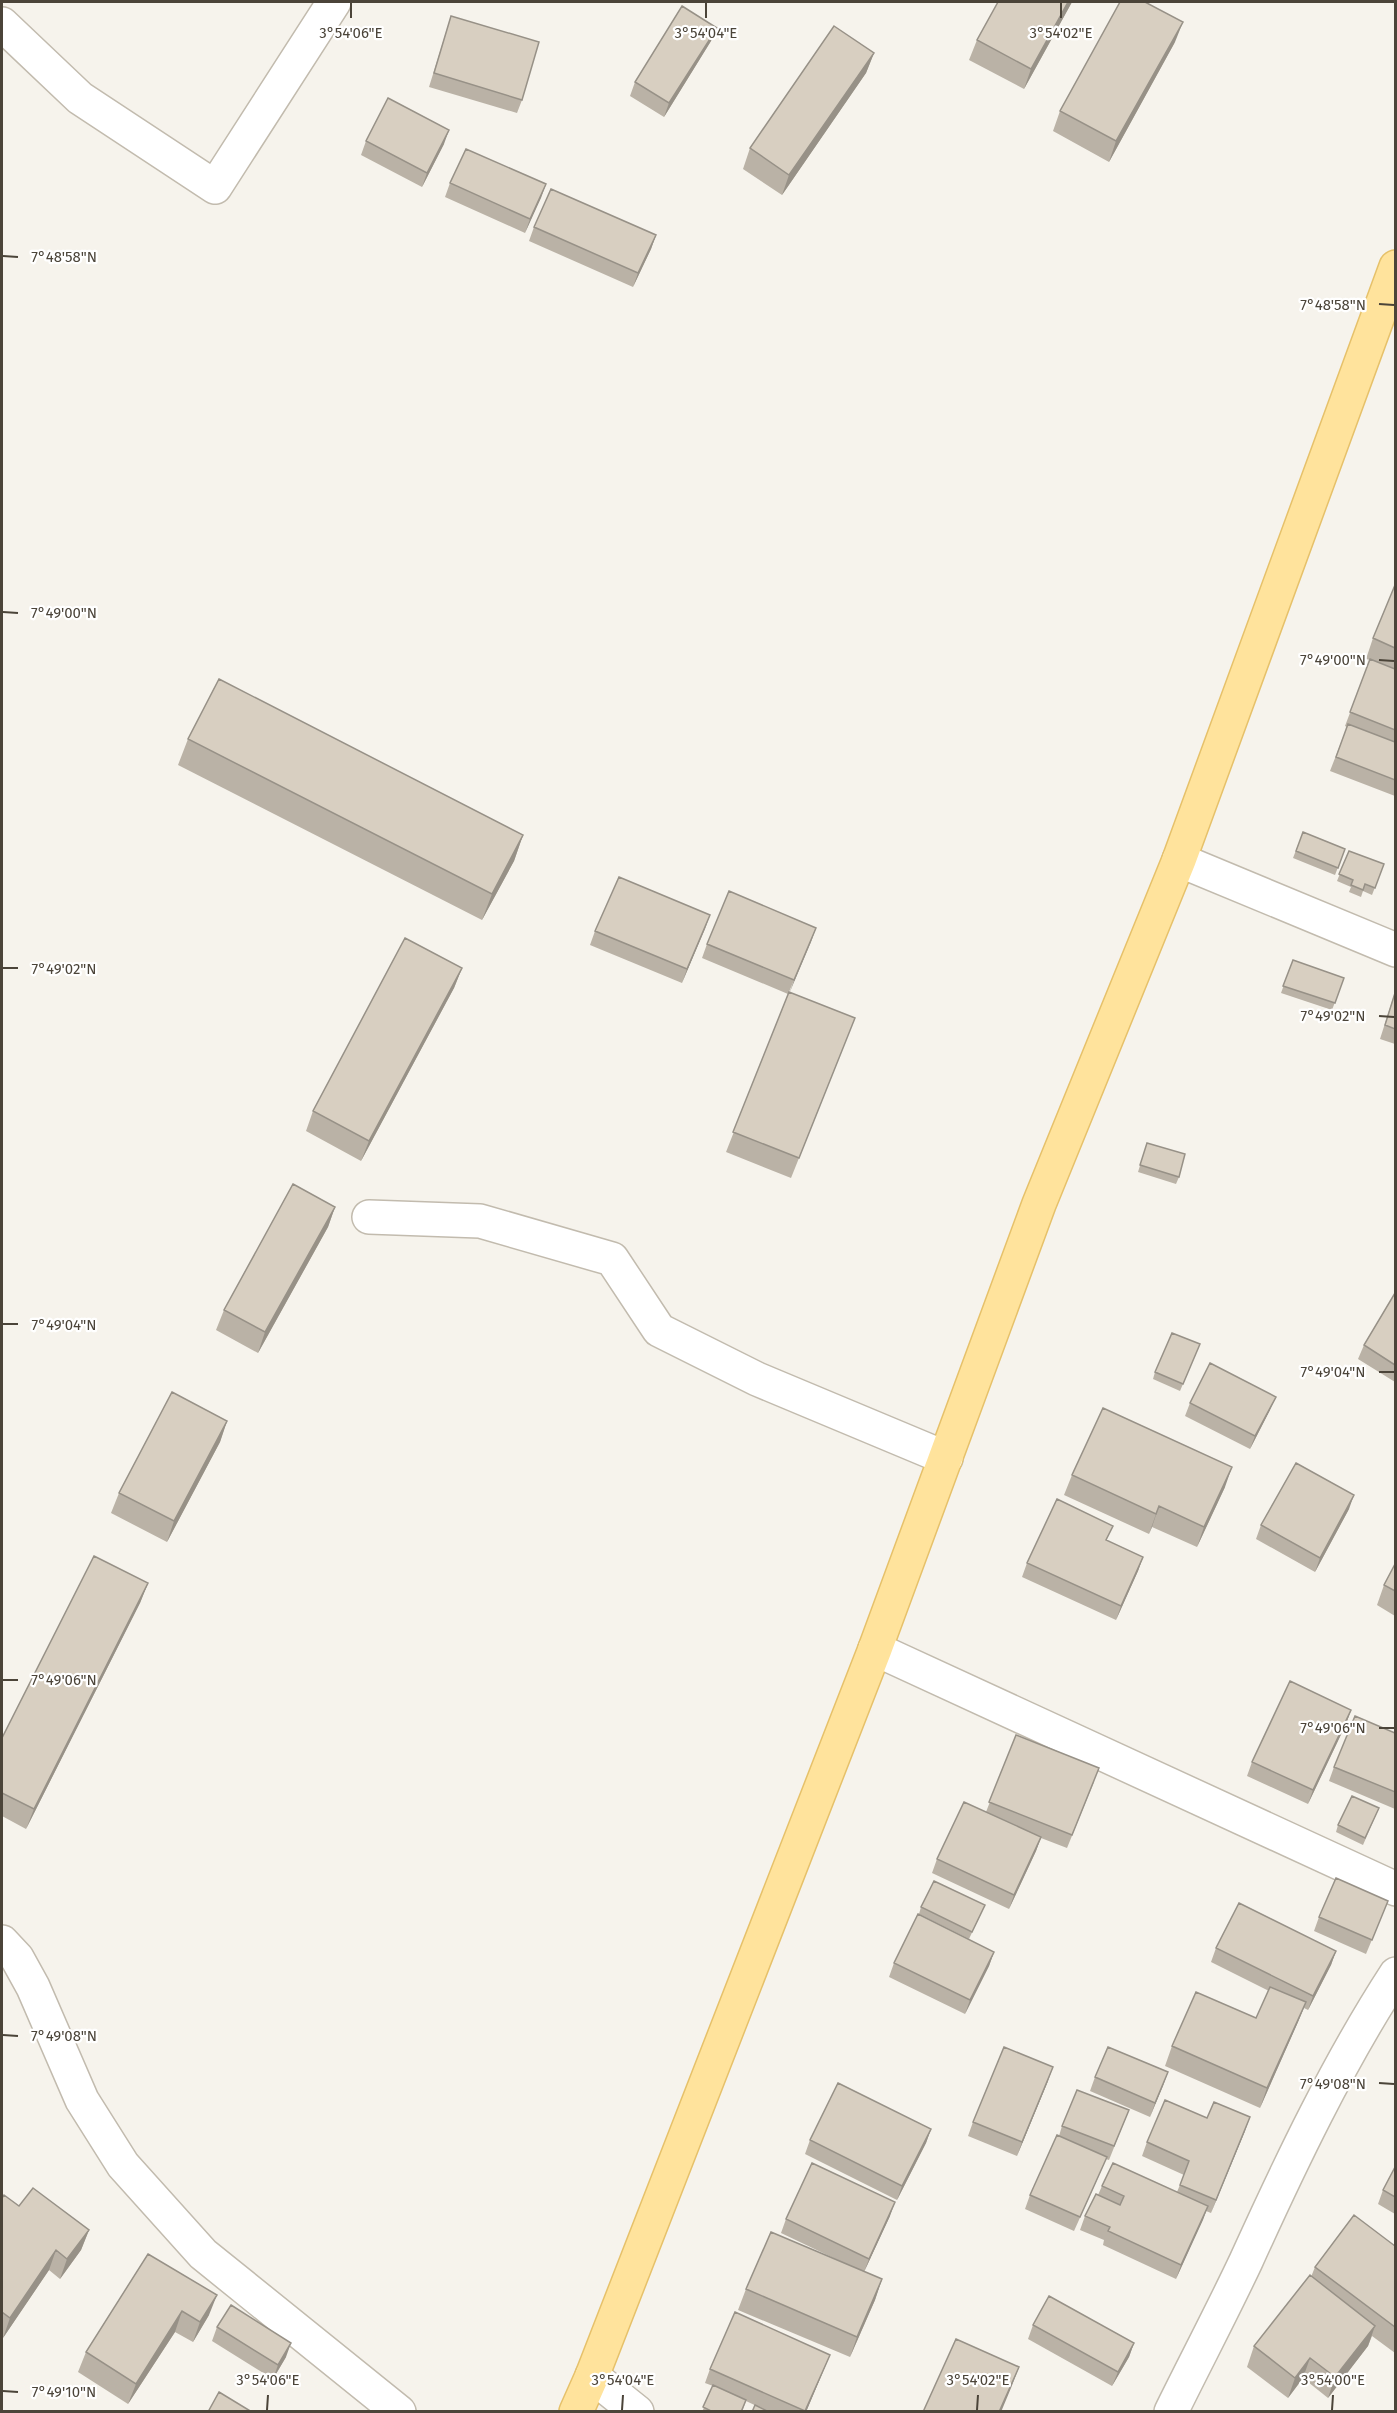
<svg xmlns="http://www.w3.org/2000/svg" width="1397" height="2413" font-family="'Fira Sans',sans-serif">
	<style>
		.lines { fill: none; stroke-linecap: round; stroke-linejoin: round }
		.minor-casing { stroke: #c2bbae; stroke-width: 36 }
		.major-casing { stroke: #e6c16a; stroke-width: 36 }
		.minor { stroke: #fff; stroke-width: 33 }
		.major { stroke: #ffe39c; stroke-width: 33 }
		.wall { fill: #bab2a6 }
		.shaded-wall { fill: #979187 }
		.building { fill: #d8cfc1; stroke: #979187; stroke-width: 1.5 }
		.ticks { fill: none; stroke: #4b4439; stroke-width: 2 }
		.ticks-label { font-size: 15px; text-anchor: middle; fill: #4b4439; stroke: #fff; stroke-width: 4.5; stroke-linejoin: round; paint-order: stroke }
	</style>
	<rect width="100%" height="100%" fill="#f6f3ec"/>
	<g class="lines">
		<g class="minor-casing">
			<path id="minor" d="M2 24 80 98 215 187 334 2
				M1179 860 1396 950
				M369 1217 480 1221 612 1259 659 1330 757 1379 946 1458
				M875 1649 1396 1889
				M2 1942 17 1958 33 1987 82 2100 123 2165 203 2254 399 2412
				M592 2376 637 2412
				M1171 2412C1196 2361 1222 2312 1246 2261 1290 2164 1338 2063 1396 1974"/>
		</g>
		<g class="major-casing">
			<path id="major" d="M576 2412 592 2376 875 1649 1039 1204 1179 860 1396 267"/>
		</g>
		<use href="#minor" class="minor"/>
		<use href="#major" class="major"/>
	</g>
	<path class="wall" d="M1072 2 1024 89 969 60 977 40Z
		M451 16 522 100 517 113 429 87Z
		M717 28 711 41 664 117 630 96 635 82Z
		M1175 42 1109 162 1053 131 1060 111Z
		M874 53 866 73 782 195 743 169 750 148Z
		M366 141 444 144 422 187 361 155Z
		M450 183 546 184 525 233 445 197Z
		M534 227 656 235 651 249 633 287 529 241Z
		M1395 585V796L1330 771 1347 727 1345 726 1370 660 1366 659 1373 638Z
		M188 739 523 835 514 861 482 920 178 765Z
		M1303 832 1345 849 1335 875 1293 858Z
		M1349 851 1384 864 1372 895 1363 891 1361 897 1349 892 1351 887 1337 881Z
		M710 915 682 983 590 945 595 931Z
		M816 928 789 992 847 1038 791 1178 726 1152 788 994 702 958 707 944Z
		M1293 960 1344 978 1332 1010 1281 993Z
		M462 968 454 988 361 1161 306 1131 313 1111Z
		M1395 992V1044L1380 1039Z
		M1147 1143 1179 1177 1176 1184 1138 1172Z
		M335 1207 328 1227 258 1353 216 1330 224 1310Z
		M1395 1293V1382L1358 1359 1364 1345Z
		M1200 1344 1180 1391 1153 1379 1155 1372Z
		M1190 1403 1270 1410 1250 1449 1185 1416Z
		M227 1421 220 1442 167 1542 111 1513 119 1493Z
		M1072 1475 1225 1487 1197 1547 1152 1527 1149 1534 1064 1495Z
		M1349 1509 1315 1572 1256 1539 1261 1525Z
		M1107 1541 1143 1557 1138 1571 1116 1620 1022 1577 1027 1563Z
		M1395 1564V1616L1377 1605 1384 1585Z
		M148 1583 140 1603 26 1829 2 1816V1738Z
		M1351 1710 1346 1724 1308 1804 1247 1776 1252 1762Z
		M1395 1733V1809L1329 1781 1334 1767Z
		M1016 1735 1094 1782 1067 1848 1041 1838 1036 1851 1009 1909 932 1873 937 1859 986 1812Z
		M1379 1808 1363 1845 1336 1832 1338 1825Z
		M1388 1901 1366 1954 1314 1931 1319 1917Z
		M985 1905 969 1939 919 1914 921 1907Z
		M1216 1948 1336 1951 1331 1965 1308 2010 1304 2008 1298 2022 1260 2108 1165 2066 1172 2046 1256 2018 1269 1991 1211 1962Z
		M994 1952 989 1966 965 2014 889 1977 894 1963Z
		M1168 2072 1150 2117 1090 2091 1095 2077Z
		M1048 2081 1017 2156 968 2136 973 2122Z
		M1129 2110 1109 2160 1106 2159 1101 2171 1074 2231 1025 2209 1030 2195 1059 2136 1062 2126Z
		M1207 2118 1245 2131 1211 2213 1206 2211 1176 2279 1103 2245 1104 2240 1080 2230 1085 2216 1098 2195 1102 2186 1177 2192 1184 2175 1142 2156 1147 2142Z
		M931 2129 926 2143 897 2200 805 2154 810 2140Z
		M1395 2167V2214L1378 2204 1383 2190Z
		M2 2198 19 2206 89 2230 81 2250 60 2279 49 2270 3 2338H2Z
		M890 2216 864 2272 882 2279 875 2300 850 2357 738 2310 746 2289 846 2264 781 2233 786 2219Z
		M1395 2246V2353L1372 2336 1368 2346 1328 2398 1303 2378 1288 2398 1247 2367 1254 2346 1311 2277 1315 2267Z
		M148 2254 209 2315 193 2342 175 2332 128 2404 78 2372 86 2352Z
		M1033 2325 1134 2343 1129 2357 1112 2386 1028 2339Z
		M217 2327 286 2357 273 2379 212 2341Z
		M830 2355 806 2412H769L746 2401 742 2412H702L713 2386 705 2383 710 2369Z"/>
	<path class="shaded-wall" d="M1068 2H1072L1024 89 1031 69Z
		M1183 22 1175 42 1109 162 1116 141Z
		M717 28 711 41 664 117 669 103Z
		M874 53 866 73 782 195 789 175Z
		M449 130 444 144 422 187 427 173Z
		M546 184 541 198 525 233 530 219Z
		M656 235 651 249 633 287 638 273Z
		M523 835 514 861 482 920 492 894Z
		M710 915 705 929 682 983 687 969Z
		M816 928 811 942 789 994 794 980Z
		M462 968 454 988 361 1161 369 1141Z
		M335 1207 328 1227 258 1353 265 1332Z
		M1276 1397 1270 1410 1250 1449 1255 1436Z
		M227 1421 220 1442 167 1542 174 1521Z
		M1232 1467 1225 1487 1197 1547 1204 1527Z
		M1354 1495 1349 1509 1315 1572 1320 1558Z
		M1159 1506 1152 1527 1149 1534 1156 1514Z
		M1143 1557 1138 1571 1116 1620 1121 1606Z
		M148 1583 140 1603 26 1829 34 1809Z
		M1351 1710 1346 1724 1308 1804 1313 1790Z
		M1041 1837 1036 1851 1009 1909 1014 1895Z
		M1336 1951 1331 1965 1308 2010 1313 1996Z
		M994 1952 989 1966 965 2014 970 2000Z
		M1306 2002 1298 2022 1260 2108 1267 2088Z
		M1053 2067 1048 2081 1017 2156 1022 2142Z
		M1168 2072 1163 2086 1150 2117 1155 2103Z
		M1250 2117 1245 2131 1211 2213 1216 2200Z
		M931 2129 926 2143 897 2200 902 2186Z
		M895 2202 890 2216 864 2272 869 2259Z
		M1208 2206 1203 2220 1176 2279 1181 2265Z
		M89 2230 81 2250 60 2279 67 2259Z
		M56 2250 49 2270 3 2338 10 2318Z
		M882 2279 875 2300 850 2357 857 2337Z
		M217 2295 209 2315 193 2342 200 2322Z
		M182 2311 175 2332 128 2404 136 2384Z
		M1375 2326 1368 2346 1328 2398 1335 2377Z
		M291 2343 286 2357 273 2379 278 2365Z
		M1134 2343 1129 2357 1112 2386 1118 2372Z
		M830 2355 806 2412H805Z
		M1310 2358 1303 2378 1288 2398 1295 2378Z
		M1019 2367 1011 2388 1001 2412H999Z"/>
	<path class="building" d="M998 2H1068L1031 69 977 40Z
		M1120 2H1145L1183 22 1116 141 1060 111Z
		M682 6 717 28 669 103 635 82Z
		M451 16 539 42 522 100 434 73Z
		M834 26 874 53 789 175 750 148Z
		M388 98 449 130 427 173 366 141Z
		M466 149 546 184 530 219 450 183Z
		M551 189 656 235 638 273 534 227Z
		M1395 585V648L1373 638Z
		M1370 659 1395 669V730L1350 712Z
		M219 679 523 835 492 894 188 739Z
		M1348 724 1395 742V780L1336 757Z
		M1303 832 1345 849 1338 868 1296 851Z
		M1349 851 1384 864 1375 888 1365 884 1363 890 1351 885 1353 880 1339 874Z
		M619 877 710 915 687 969 595 931Z
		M729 891 816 928 794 980 707 944Z
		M405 938 462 968 369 1141 313 1111Z
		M1293 960 1344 978 1335 1003 1283 986Z
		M789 992 855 1018 799 1158 733 1132Z
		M1395 993V1029L1385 1025Z
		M1147 1143 1185 1154 1179 1177 1140 1165Z
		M293 1184 335 1207 265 1332 224 1310Z
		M1395 1293V1365L1364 1345Z
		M1172 1333 1200 1344 1183 1384 1155 1372Z
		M1210 1363 1276 1397 1255 1436 1190 1403Z
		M172 1392 227 1421 174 1521 119 1493Z
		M1103 1408 1232 1467 1204 1527 1159 1506 1156 1514 1072 1475Z
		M1296 1463 1354 1495 1320 1558 1261 1525Z
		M1057 1499 1113 1526 1106 1540 1143 1557 1121 1606 1027 1563Z
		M94 1556 148 1583 34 1809 2 1793V1738Z
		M1395 1564V1591L1384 1585Z
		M1290 1681 1351 1710 1313 1790 1252 1762Z
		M1355 1716 1395 1733V1792L1334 1767Z
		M1016 1735 1099 1768 1072 1835 989 1802Z
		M1352 1796 1379 1808 1365 1838 1338 1825Z
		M964 1802 1041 1837 1014 1895 937 1859Z
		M1336 1878 1388 1901 1372 1940 1319 1917Z
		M934 1881 985 1905 972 1932 921 1907Z
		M1239 1903 1336 1951 1313 1996 1216 1948Z
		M918 1914 994 1952 970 2000 894 1963Z
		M1270 1987 1306 2002 1267 2088 1172 2046 1196 1992 1256 2018Z
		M1004 2047 1053 2067 1022 2142 973 2122Z
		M1108 2047 1168 2072 1155 2103 1095 2077Z
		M838 2083 931 2129 902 2186 810 2140Z
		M1077 2090 1129 2110 1114 2146 1062 2126Z
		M1165 2100 1207 2118 1214 2102 1250 2117 1216 2200 1180 2185 1189 2161 1147 2142Z
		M1057 2135 1107 2157 1080 2217 1030 2195Z
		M812 2163 895 2202 869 2259 786 2219Z
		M1113 2163 1208 2206 1181 2265 1108 2231 1110 2227 1085 2216 1096 2194 1120 2205 1124 2196 1102 2186Z
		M1395 2167V2197L1383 2190Z
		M33 2188 89 2230 67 2259 56 2250 10 2318 2 2312V2198L4 2195 19 2206Z
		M1354 2215 1395 2246V2327L1315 2267Z
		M771 2232 882 2279 857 2337 746 2289Z
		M148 2254 217 2295 200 2322 182 2311 136 2384 86 2352Z
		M1310 2275 1375 2326 1335 2377 1310 2358 1295 2378 1254 2346Z
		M1049 2296 1134 2343 1118 2372 1033 2325Z
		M231 2305 291 2343 278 2365 217 2327Z
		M735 2312 830 2355 805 2411 710 2369Z
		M956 2339 1019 2367 999 2412H923Z
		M713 2385 746 2400 741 2412H713L703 2407Z
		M219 2392 252 2412H208Z
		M755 2405 769 2412H752Z"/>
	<path class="ticks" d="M351 18V3M706 18V3M1061 18V3M3 256 18 257M1379 304 1394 305M3 612 18 613M1379 660 1394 661M3 968H18M1379 1016 1394 1017M3 1324H18M1379 1372H1394M3 1680H18M1379 1728H1394M3 2035 18 2036M1379 2083 1394 2084M3 2391 18 2392M267 2410 268 2395M622 2410 623 2395M977 2410 978 2395M1332 2410 1333 2395"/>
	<g class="ticks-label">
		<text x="351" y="38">3°54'06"E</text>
		<text x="706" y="38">3°54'04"E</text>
		<text x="1061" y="38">3°54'02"E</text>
		<text x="64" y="262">7°48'58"N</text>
		<text x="1333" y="310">7°48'58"N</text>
		<text x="64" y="618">7°49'00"N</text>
		<text x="1333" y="665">7°49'00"N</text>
		<text x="64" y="974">7°49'02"N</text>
		<text x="1333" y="1021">7°49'02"N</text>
		<text x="64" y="1330">7°49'04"N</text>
		<text x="1333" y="1377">7°49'04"N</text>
		<text x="64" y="1685">7°49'06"N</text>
		<text x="1333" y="1733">7°49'06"N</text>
		<text x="64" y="2041">7°49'08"N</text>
		<text x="1333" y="2089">7°49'08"N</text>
		<text x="268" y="2385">3°54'06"E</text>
		<text x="623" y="2385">3°54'04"E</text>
		<text x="978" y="2385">3°54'02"E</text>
		<text x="1333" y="2385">3°54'00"E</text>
		<text x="64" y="2397">7°49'10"N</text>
	</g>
	<rect width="1397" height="2413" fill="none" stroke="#4b4439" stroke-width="6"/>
</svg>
